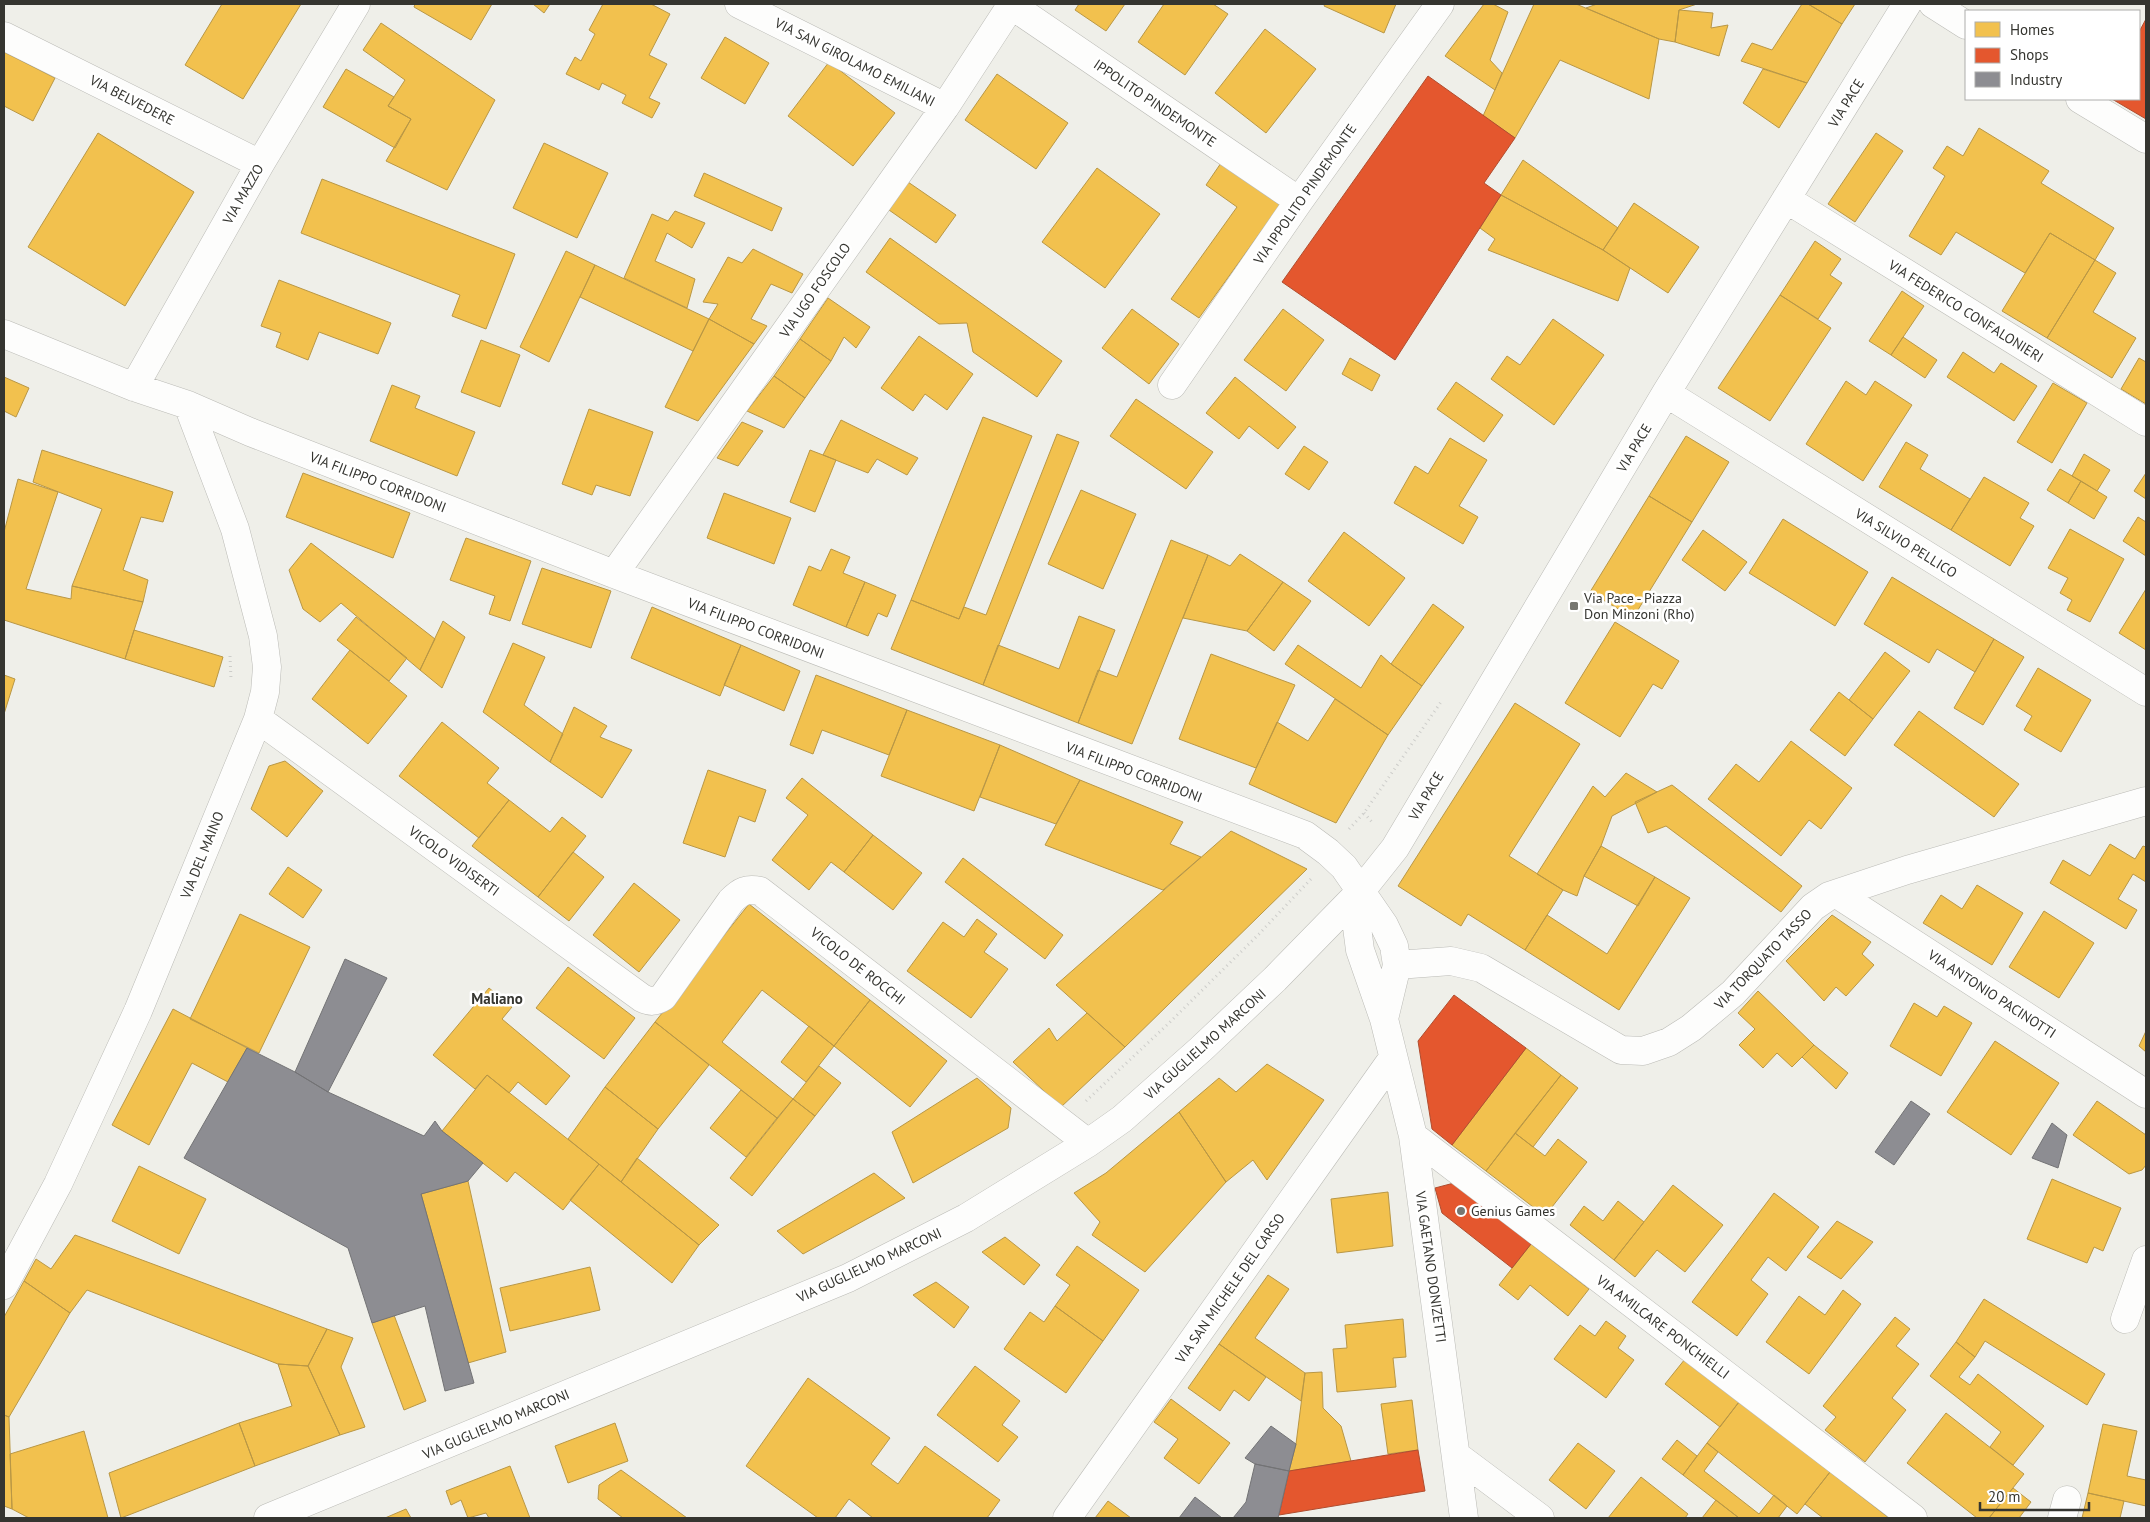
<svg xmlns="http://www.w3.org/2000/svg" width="2150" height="1522" font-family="'PT Sans',sans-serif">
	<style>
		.homes { fill: #f2c14e; stroke: #b99745 }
		.shops { fill: #e4572e; stroke: #b04d2f }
		.industry { fill: #8d8d92; stroke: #737375 }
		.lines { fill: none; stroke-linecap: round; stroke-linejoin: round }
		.minor-casing { stroke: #bbbbb6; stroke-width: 29 }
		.path { stroke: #cdcdca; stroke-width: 3; stroke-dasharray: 1 4; stroke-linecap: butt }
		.minor { stroke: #fdfdfc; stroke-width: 28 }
		.poi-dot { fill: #767671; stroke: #fff; stroke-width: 2 }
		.labels { text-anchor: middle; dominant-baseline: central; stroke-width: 5; stroke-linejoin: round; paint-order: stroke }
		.street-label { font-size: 14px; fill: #353530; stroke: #fff }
		.poi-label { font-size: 14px; fill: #353530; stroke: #fff; text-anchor: start }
		.neighbourhood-label { font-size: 15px; font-weight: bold; fill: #353530; stroke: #fff }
	</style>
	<rect width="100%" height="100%" fill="#efefe9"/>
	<path class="homes" d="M222 4H301L243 99 185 65Z
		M415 4H492L471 40 414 7Z
		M533 4H550L544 13Z
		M603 4H651L670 14 649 55 667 64 649 98 660 103 652 118 622 103 626 95 602 83 599 90 566 74 575 57 581 61 595 34 589 30Z
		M1079 4H1125L1106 31 1075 10Z
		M1164 4H1213L1228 14 1185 75 1138 42Z
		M1325 4H1396L1384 33 1324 6Z
		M1484 4H1493L1508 12 1490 60 1502 73 1495 90 1445 56Z
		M1534 4H1576L1659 39 1649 99 1560 60 1515 138 1483 116Z
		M1597 4H1697L1679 10 1675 42 1659 39 1586 8Z
		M1802 4H1808L1842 24 1807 83 1741 61 1752 43 1772 50Z
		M1808 4H1855L1842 24Z
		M1679 10 1713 13 1711 28 1728 25 1719 56 1675 42Z
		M381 23 495 100 447 190 386 161 411 119 388 106 405 80 363 50Z
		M1265 29 1316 69 1266 133 1215 93Z
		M725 37 769 63 745 104 701 78Z
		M4 52 55 78 33 121 4 106Z
		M829 62 895 113 853 166 788 116Z
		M346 69 394 97 388 106 411 119 395 148 323 107Z
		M1763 69 1807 83 1779 128 1743 103Z
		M997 74 1068 123 1036 169 965 120Z
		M1979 128 2049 171 2041 183 2114 228 2095 260 2050 233 2025 273 1956 232 1941 255 1909 236 1945 176 1933 168 1947 146 1963 156Z
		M98 133 194 192 125 306 28 247Z
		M1876 133 1903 151 1855 222 1828 204Z
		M544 143 608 173 577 238 513 208Z
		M1523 160 1618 228 1603 250 1501 195Z
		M1221 163 1280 205 1199 318 1171 299 1237 207 1206 185Z
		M1097 168 1160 214 1105 288 1042 242Z
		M704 173 782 208 772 231 694 196Z
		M322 179 515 254 486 329 452 316 460 295 301 233Z
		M908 182 956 215 936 243 889 210Z
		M1501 195 1603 250 1630 268 1618 301 1488 250 1495 239 1480 228Z
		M1634 203 1699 247 1668 293 1603 250Z
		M675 211 705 223 692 248 667 233 655 261 695 279 687 308 624 278 652 214 668 221Z
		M2050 233 2095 260 2047 338 2002 311Z
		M890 238 1062 361 1037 397 973 352 967 323 939 324 866 272Z
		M1815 241 1841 259 1830 275 1842 283 1818 319 1780 295Z
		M753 249 803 274 792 293 771 284 751 319 767 326 754 344 709 319 718 304 703 302 728 257 742 263Z
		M566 251 595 265 549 362 520 347Z
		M2095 260 2116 273 2093 312 2136 338 2112 378 2047 338Z
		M595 265 709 319 693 351 580 297Z
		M279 280 391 323 378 354 319 332 308 360 276 347 281 333 261 326Z
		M1902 291 1924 306 1891 355 1869 341Z
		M1780 295 1831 328 1770 421 1718 388Z
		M828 298 870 327 856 348 844 337 831 361 800 339Z
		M1132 309 1179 344 1149 384 1102 348Z
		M1283 309 1324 340 1286 391 1244 360Z
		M709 319 754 344 698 421 665 407Z
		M1553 319 1604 355 1554 425 1491 379 1507 356 1520 365Z
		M919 336 973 374 947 410 925 394 913 411 881 388Z
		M1903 337 1937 360 1925 378 1891 355Z
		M800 339 831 361 805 398 774 376Z
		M481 340 520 355 500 407 461 392Z
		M1963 352 1994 373 2001 363 2037 386 2014 421 1947 377Z
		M1350 358 1380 375 1372 391 1342 374Z
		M2139 358 2146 362V404L2121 389Z
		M774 376 805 398 784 428 747 411Z
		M4 377 29 388 16 417 4 411Z
		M1235 377 1296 427 1278 449 1249 426 1239 439 1206 413Z
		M1846 381 1866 395 1875 381 1912 405 1863 481 1806 444Z
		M1456 382 1503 415 1484 442 1437 409Z
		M2053 383 2087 403 2052 463 2017 442Z
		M392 385 420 396 415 408 475 432 457 476 370 441Z
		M1136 399 1213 452 1186 489 1110 436Z
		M589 409 653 432 630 496 596 485 592 495 562 484Z
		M983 417 1032 436 959 619 911 600Z
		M841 420 918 458 907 475 877 459 868 473 823 455Z
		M742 422 763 431 738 466 717 458Z
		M1057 434 1079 442 983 685 891 649 911 600 959 619 964 607 986 615Z
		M1686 436 1729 462 1692 522 1649 496Z
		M1450 438 1487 460 1459 506 1478 517 1463 544 1394 503 1415 466 1428 474Z
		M1906 442 1928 455 1920 469 1970 499 1951 530 1879 487Z
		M1304 446 1328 462 1309 490 1285 474Z
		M42 450 173 492 163 522 141 517 123 570 148 580 143 602 72 586 102 509 33 482Z
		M810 450 836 460 815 512 790 502Z
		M2084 454 2110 470 2097 491 2072 476Z
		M2060 469 2081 481 2068 503 2047 490Z
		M303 473 410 513 393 558 286 517Z
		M2146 473V499L2134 491Z
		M1984 477 2029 503 2020 518 2034 526 2010 566 1951 530Z
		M18 479 58 492 26 589 71 599 72 586 143 602 125 659 4 620V532Z
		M2081 481 2107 497 2094 519 2068 503Z
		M1081 490 1136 514 1103 589 1048 564Z
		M724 493 791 518 774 564 707 538Z
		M1649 496 1692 522 1633 618 1590 592Z
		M2138 517 2146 522V556L2123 541Z
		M1783 519 1868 572 1835 626 1749 573Z
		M2070 529 2124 559 2090 622 2067 610 2072 600 2060 593 2068 578 2048 568Z
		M1703 530 1747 562 1725 591 1682 560Z
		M1344 532 1405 578 1369 626 1308 581Z
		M466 538 531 561 510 621 489 614 495 596 450 580Z
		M1171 540 1208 555 1132 744 1078 723 1098 670 1117 677Z
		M311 543 435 639 420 670 341 603 320 622 303 609 289 570Z
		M831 549 850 557 843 573 865 582 846 627 793 605 809 566 821 571Z
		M1240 554 1283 582 1247 631 1183 618 1208 555 1230 566Z
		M542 568 611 591 591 648 522 624Z
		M1892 577 1994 639 1975 672 1937 649 1929 663 1864 624Z
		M865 582 896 595 887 617 878 613 868 636 846 627Z
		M1283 582 1311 601 1274 651 1247 631Z
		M2146 589V650L2119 633Z
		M1433 604 1464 627 1422 686 1391 664Z
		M652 607 741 645 720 696 631 658Z
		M1079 616 1115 630 1078 723 983 685 998 645 1059 669Z
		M356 617 407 658 389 681 337 640Z
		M443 621 465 637 442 688 420 670Z
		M1615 622 1679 661 1662 689 1653 684 1620 737 1565 703Z
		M134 630 223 657 214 687 125 659Z
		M1994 639 2024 657 1983 725 1954 708Z
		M513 643 545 657 524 705 563 734 550 762 483 712Z
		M741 645 800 671 784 711 724 685Z
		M1298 645 1361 688 1381 655 1391 664 1422 686 1388 735 1285 664Z
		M350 650 407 696 368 744 312 699Z
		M1885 652 1910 671 1873 719 1849 700Z
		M1211 654 1295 685 1256 768 1179 739Z
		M2038 668 2091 700 2061 752 2024 730 2032 716 2016 706Z
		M4 675 15 679 4 714Z
		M816 675 907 710 889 755 822 730 813 754 790 745Z
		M1839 692 1873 719 1845 756 1810 730Z
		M1335 699 1388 735 1336 823 1249 784 1277 722 1308 741Z
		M1515 703 1580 744 1509 856 1563 890 1525 950 1468 914 1461 926 1398 886Z
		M574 707 607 726 600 737 632 750 602 798 550 762Z
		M907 710 1000 745 974 811 881 776Z
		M1919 711 2019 784 1994 817 1894 745Z
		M442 722 499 768 487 783 509 800 479 838 399 776Z
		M1791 741 1852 788 1821 829 1809 820 1781 856 1708 799 1736 764 1759 782Z
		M1000 745 1080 780 1056 824 980 797Z
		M285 761 323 791 287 837 251 809 269 766Z
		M708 770 766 790 755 822 739 816 725 857 683 843Z
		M1626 773 1657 792 1612 816 1601 846 1584 876 1577 896 1563 890 1537 874 1593 786 1605 797Z
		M802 778 873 835 844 872 831 862 809 890 772 860 808 815 786 798Z
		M1080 780 1183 822 1170 844 1201 857 1163 890 1045 845Z
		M1672 785 1802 886 1781 912 1666 826 1648 833 1635 802Z
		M509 800 550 832 562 817 586 836 538 897 472 846Z
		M1231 831 1307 869 1125 1047 1056 985Z
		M873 835 922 873 893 910 844 872Z
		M2110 844 2135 859 2143 846 2146 847V882L2133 874 2118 899 2137 910 2126 929 2050 883 2063 860 2090 876Z
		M1601 846 1655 877 1638 906 1584 876Z
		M573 852 604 877 569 921 538 897Z
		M963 858 1063 935 1045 959 945 882Z
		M288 867 322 890 303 918 269 894Z
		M1655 877 1690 898 1619 1010 1525 950 1547 915 1607 954Z
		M634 883 680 920 639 972 593 935Z
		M1977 885 2023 913 1992 965 1923 923 1941 895 1962 909Z
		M749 904 870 1000 834 1046 762 990 722 1042 793 1099 777 1118 655 1022Z
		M2044 911 2094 943 2059 998 2009 967Z
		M240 914 310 947 259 1053 190 1019Z
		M1832 915 1871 942 1862 954 1874 965 1846 996 1836 987 1824 1001 1786 961Z
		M977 919 997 934 984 952 1008 969 971 1018 907 971 943 922 964 937Z
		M568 967 635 1018 604 1059 536 1008Z
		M489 988 512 1007 502 1019 570 1076 546 1105 518 1082 509 1093 487 1075 475 1089 433 1055Z
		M1758 991 1814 1045 1792 1067 1777 1053 1763 1068 1739 1045 1755 1029 1738 1013Z
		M870 1000 947 1061 910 1107 834 1046Z
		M1914 1003 1937 1017 1944 1006 1972 1023 1941 1076 1890 1046Z
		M173 1009 247 1048 228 1082 192 1063 149 1145 112 1125Z
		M1087 1013 1125 1047 1061 1107 1013 1062 1049 1028 1057 1041Z
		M655 1022 709 1065 658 1129 605 1087Z
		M809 1026 834 1046 806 1082 781 1062Z
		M2146 1031V1052L2139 1046Z
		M1995 1041 2059 1083 2011 1155 1947 1112Z
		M1814 1045 1848 1073 1836 1089 1802 1057Z
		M1526 1048 1561 1075 1486 1171 1452 1145Z
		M1267 1064 1324 1100 1267 1180 1253 1160 1226 1182 1179 1112 1219 1078 1236 1092Z
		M819 1066 841 1083 815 1116 793 1099Z
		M487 1075 599 1164 563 1210 515 1172 507 1182 442 1131Z
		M1561 1075 1578 1088 1533 1147 1515 1133Z
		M977 1078 1011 1108 1008 1128 913 1183 892 1132Z
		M605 1087 658 1129 621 1182 568 1139Z
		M741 1090 777 1118 746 1157 710 1128Z
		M793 1099 815 1116 752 1196 730 1178Z
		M2097 1101 2146 1135V1165L2142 1170 2129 1174 2073 1135Z
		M1179 1112 1226 1182 1145 1272 1092 1235 1100 1222 1074 1193 1106 1173Z
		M1515 1133 1545 1156 1558 1139 1587 1162 1545 1216 1486 1171Z
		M637 1158 719 1225 699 1245 621 1182Z
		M599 1164 699 1245 672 1283 570 1200Z
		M139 1166 206 1199 179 1254 112 1221Z
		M874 1173 905 1198 803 1254 777 1231Z
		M2052 1179 2121 1208 2103 1251 2094 1247 2087 1263 2027 1239Z
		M468 1181 506 1352 468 1363 421 1194Z
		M1673 1185 1723 1225 1685 1272 1657 1250 1635 1277 1614 1260Z
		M1388 1192 1393 1246 1337 1253 1331 1199Z
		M1774 1193 1819 1227 1786 1271 1768 1257 1751 1280 1768 1294 1737 1336 1692 1302Z
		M1618 1201 1644 1222 1614 1260 1570 1225 1584 1206 1603 1221Z
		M1837 1221 1873 1242 1841 1279 1807 1257Z
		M75 1235 327 1329 308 1366 278 1364 87 1290 70 1313 24 1281 36 1259 51 1269Z
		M1005 1237 1040 1265 1024 1285 982 1252Z
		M1531 1244 1589 1289 1568 1316 1530 1285 1518 1300 1499 1285Z
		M1077 1246 1139 1290 1103 1341 1055 1306 1070 1285 1056 1275Z
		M590 1267 600 1310 510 1331 500 1288Z
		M1268 1275 1289 1289 1255 1338 1305 1373 1301 1401 1219 1344Z
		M24 1281 70 1313 9 1417 4 1415V1317Z
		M936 1282 969 1307 954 1328 913 1295Z
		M1843 1290 1861 1304 1809 1374 1766 1342 1799 1296 1825 1315Z
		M1984 1299 2105 1374 2087 1405 1985 1341 1975 1357 1956 1342Z
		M1055 1306 1103 1341 1066 1393 1004 1349 1030 1312 1044 1322Z
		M394 1315 426 1401 404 1410 372 1323Z
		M1895 1317 1910 1329 1896 1346 1919 1364 1892 1398 1906 1410 1865 1462 1825 1430 1836 1417 1823 1406Z
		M1403 1319 1406 1357 1393 1358 1396 1387 1337 1392 1333 1349 1347 1348 1345 1325Z
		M1606 1321 1626 1336 1618 1348 1634 1360 1606 1398 1554 1359 1580 1325 1595 1336Z
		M327 1329 353 1338 341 1367 365 1427 340 1435 308 1366Z
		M1956 1342 1975 1357 1959 1377 1970 1385 1978 1374 2044 1426 2013 1465 1990 1447 2001 1432 1930 1376Z
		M1219 1344 1266 1377 1249 1401 1234 1390 1220 1411 1188 1388Z
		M1685 1359 1739 1402 1720 1427 1665 1384Z
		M278 1364 308 1366 340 1435 255 1466 239 1423 292 1406Z
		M975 1366 1020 1401 1002 1425 1018 1437 998 1462 937 1415Z
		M1322 1372 1323 1408 1341 1426 1351 1461 1289 1471 1296 1444 1305 1373Z
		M808 1378 890 1438 871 1464 898 1484 925 1446 1000 1500 987 1518H873L849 1499 835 1518H818L746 1466Z
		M1171 1399 1230 1443 1199 1484 1164 1458 1178 1439 1154 1422Z
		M1412 1400 1418 1450 1388 1454 1381 1404Z
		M1739 1402 1830 1472 1797 1514 1707 1443Z
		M1946 1413 2024 1474 1989 1518H1977L1907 1463Z
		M4 1415 9 1417 12 1509 4 1506Z
		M239 1423 255 1466 121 1518 109 1473Z
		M615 1423 628 1461 568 1483 555 1446Z
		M2103 1424 2137 1431 2127 1476 2146 1480V1506L2088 1493Z
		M84 1431 108 1518H29L12 1509 10 1454Z
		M1677 1440 1697 1456 1683 1475 1662 1459Z
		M1578 1443 1615 1471 1586 1509 1549 1480Z
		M1707 1443 1718 1452 1704 1471 1759 1514 1774 1495 1787 1506 1778 1518H1739L1683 1475Z
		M510 1466 530 1518H489L486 1513 468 1518 461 1500 451 1505 446 1491Z
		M621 1470 687 1518H623L598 1499 599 1485Z
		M1830 1472 1889 1518H1823L1805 1504Z
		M1641 1477 1688 1514 1685 1518H1608Z
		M2013 1488 2031 1502 2019 1518H1989Z
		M2088 1493 2124 1501 2120 1518H2082Z
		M1716 1500 1739 1518H1702Z
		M1108 1501 1131 1518H1095Z
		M406 1509 411 1518H385Z"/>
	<path class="shops" d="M2146 19V119L2112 99H2139V32Z
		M1428 76 1515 138 1484 183 1501 195 1395 360 1282 282Z
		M1454 995 1526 1048 1452 1145 1432 1129 1418 1041Z
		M1454 1183 1531 1244 1512 1268 1442 1213 1435 1188Z
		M1418 1450 1425 1491 1279 1515 1289 1471Z"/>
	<path class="industry" d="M345 959 387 978 328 1092 295 1072Z
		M247 1048 295 1072 328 1092 424 1136 435 1121 442 1131 483 1163 468 1181 421 1194 474 1383 445 1391 425 1306 372 1323 348 1248 184 1158Z
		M1911 1101 1930 1114 1894 1165 1875 1152Z
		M2052 1123 2067 1135 2058 1168 2032 1158Z
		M1271 1426 1296 1444 1289 1471 1255 1464 1245 1458Z
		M1255 1464 1289 1471 1278 1518H1233L1246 1502Z
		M1195 1497 1222 1518H1179Z"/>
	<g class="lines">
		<g class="minor-casing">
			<path id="minor" d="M739 4 945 107
				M1933 4 1966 25
				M1011 5 1299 201
				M4 36 260 164
				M2080 99 2146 139
				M1786 199 2146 422
				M4 334 134 387 188 405 250 432 614 574 1305 835 1328 852 1344 867 1384 925 1394 946 1397 965 1384 1019
				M1172 385 1299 201 1440 4
				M134 387 260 164 356 4
				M1666 393 2146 692
				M614 574 945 107 1012 4
				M258 719 642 998C650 1002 655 1002 663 997L731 901C741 891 747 888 760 891L1088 1143
				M1360 892 1357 927 1360 950 1384 1019 1413 1136 1464 1518
				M1837 894 2146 1094
				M1397 965 1451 961 1481 968 1621 1050 1643 1051 1669 1042 1691 1028 1733 993 1813 907 1829 896 1907 870 2146 801
				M1413 1136 1913 1518
				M4 1285 58 1184 138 1011 258 719 265 692 267 667 263 636 235 529 188 405
				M2125 1319 2146 1260
				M1457 1456 1540 1518
				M268 1518 848 1278 966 1218 1088 1143 1122 1119 1201 1049 1275 979 1360 892 1395 848 1666 393 1907 4
				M1067 1518 1393 1058
				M2062 1518 2067 1500"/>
		</g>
		<path class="path" d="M230 656 231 679
			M1364 813 1372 822
			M1349 829 1364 813 1441 702
			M1086 1101 1168 1024 1259 934 1311 879"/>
		<use href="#minor" class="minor"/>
	</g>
	<g class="poi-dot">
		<rect x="1569" y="601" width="10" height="10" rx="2.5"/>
		<circle cx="1461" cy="1211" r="5"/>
	</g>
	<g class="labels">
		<g class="street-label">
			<text transform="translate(855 62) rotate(27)">VIA SAN GIROLAMO EMILIANI</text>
			<text transform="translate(132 100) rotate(27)">VIA BELVEDERE</text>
			<text transform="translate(1155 103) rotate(34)">IPPOLITO PINDEMONTE</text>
			<text transform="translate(1846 103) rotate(-58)">VIA PACE</text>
			<text transform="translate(243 194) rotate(-60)">VIA MAZZO</text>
			<text transform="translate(1305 194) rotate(-55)">VIA IPPOLITO PINDEMONTE</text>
			<text transform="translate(815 290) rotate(-55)">VIA UGO FOSCOLO</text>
			<text transform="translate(1966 311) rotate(32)">VIA FEDERICO CONFALONIERI</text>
			<text transform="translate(1634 448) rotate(-59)">VIA PACE</text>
			<text transform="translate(378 482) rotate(21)">VIA FILIPPO CORRIDONI</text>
			<text transform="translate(1906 543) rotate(32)">VIA SILVIO PELLICO</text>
			<text transform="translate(756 628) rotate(21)">VIA FILIPPO CORRIDONI</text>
			<text transform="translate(1134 772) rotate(21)">VIA FILIPPO CORRIDONI</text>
			<text transform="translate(1426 796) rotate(-59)">VIA PACE</text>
			<text transform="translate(202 855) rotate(-68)">VIA DEL MAINO</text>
			<text transform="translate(454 861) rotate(36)">VICOLO VIDISERTI</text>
			<text transform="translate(1763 959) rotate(-46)">VIA TORQUATO TASSO</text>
			<text transform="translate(858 966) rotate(38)">VICOLO DE ROCCHI</text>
			<text transform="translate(1992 994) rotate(33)">VIA ANTONIO PACINOTTI</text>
			<text transform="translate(1205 1044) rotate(-42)">VIA GUGLIELMO MARCONI</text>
			<text transform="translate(869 1265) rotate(-25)">VIA GUGLIELMO MARCONI</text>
			<text transform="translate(1431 1267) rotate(82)">VIA GAETANO DONIZETTI</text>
			<text transform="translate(1230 1288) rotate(-55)">VIA SAN MICHELE DEL CARSO</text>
			<text transform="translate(1663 1327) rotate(37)">VIA AMILCARE PONCHIELLI</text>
			<text transform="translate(496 1424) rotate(-23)">VIA GUGLIELMO MARCONI</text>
		</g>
		<g class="poi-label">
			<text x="1584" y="598">Via Pace - Piazza<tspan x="1584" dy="16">Don Minzoni (Rho)</tspan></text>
			<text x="1471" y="1211">Genius Games</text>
		</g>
		<g class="neighbourhood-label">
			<text x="497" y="998">Maliano</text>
		</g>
	</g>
	<rect width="2150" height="1522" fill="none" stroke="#353530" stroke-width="10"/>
	<rect x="1965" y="10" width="175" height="90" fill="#ffffff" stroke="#aeaeac"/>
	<rect x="1975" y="22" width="25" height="15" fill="#f2c14e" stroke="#aeaeac"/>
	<text x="2010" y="35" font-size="15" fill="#353530">Homes</text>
	<rect x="1975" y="48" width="25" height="15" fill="#e4572e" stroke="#aeaeac"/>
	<text x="2010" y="60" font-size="15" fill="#353530">Shops</text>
	<rect x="1975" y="72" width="25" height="15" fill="#8d8d92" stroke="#aeaeac"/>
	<text x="2010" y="85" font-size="15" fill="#353530">Industry</text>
	<path d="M1980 1502v8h109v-8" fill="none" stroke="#353530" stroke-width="2.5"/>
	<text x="1988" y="1502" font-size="15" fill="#353530" stroke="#ffffff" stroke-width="4" paint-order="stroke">20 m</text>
</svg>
